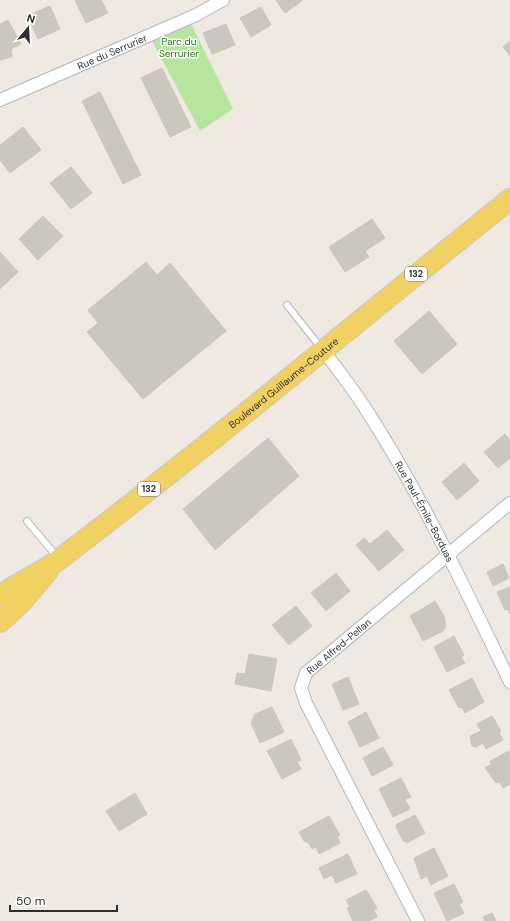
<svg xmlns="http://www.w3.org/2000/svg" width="510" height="921" font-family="'DM Sans',sans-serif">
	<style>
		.green { fill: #b6e59e }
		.building { fill: #cbc7bf; stroke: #cbc5ba }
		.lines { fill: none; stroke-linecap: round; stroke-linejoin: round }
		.service-casing { stroke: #b4b7c1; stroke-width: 8 }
		.minor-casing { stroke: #b4b7c1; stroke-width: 14 }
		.primary-casing { stroke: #c9c9c9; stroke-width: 22 }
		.service { stroke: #fff; stroke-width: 6 }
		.minor { stroke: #fff; stroke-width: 12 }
		.primary { stroke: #f2d163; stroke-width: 20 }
		.labels { text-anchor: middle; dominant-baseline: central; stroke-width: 3; stroke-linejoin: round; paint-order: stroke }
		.shield { fill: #fff; stroke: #6d6d6d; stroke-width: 1 }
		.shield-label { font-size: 9px; font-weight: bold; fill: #2e2e2e }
		.park-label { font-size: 10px; fill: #2c6e1b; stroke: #fff }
		.street-label { font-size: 10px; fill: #2e2e2e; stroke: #fff }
	</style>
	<rect width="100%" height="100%" fill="#efe9e1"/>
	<path class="green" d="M188 18 233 109 200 131 149 35Z"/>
	<path class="building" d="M75 0H101L108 13 86 23Z
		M276 0H301L302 1 285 13Z
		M50 6 60 29 38 39 27 16Z
		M261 7 271 25 251 37 240 18Z
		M8 20 21 44 11 49 12 57 0 60V24Z
		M226 24 235 45 212 54 203 33Z
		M510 41V56L503 47Z
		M162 68 191 127 170 137 141 78Z
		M100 92 141 175 123 184 82 101Z
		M23 127 41 150 10 173 0 160V145Z
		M71 167 92 193 71 209 50 183Z
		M43 216 63 236 38 260 19 239Z
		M372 219 385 238 365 251 369 257 345 272 329 247Z
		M0 252 18 272 0 289Z
		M146 262 157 275 170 263 226 331 143 399 87 332 98 323 88 310Z
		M429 311 457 344 422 374 394 341Z
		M505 434 510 440V458L498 468 484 452Z
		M268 438 299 476 215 550 183 509Z
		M464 463 479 481 457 500 442 482Z
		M387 530 404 550 379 571 356 545 364 538 370 544Z
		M503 564 509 578 493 586 487 572Z
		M336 573 350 591 326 611 311 593Z
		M510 587V614L508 609 505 610 497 592Z
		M435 601 444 616 446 627 443 631 423 641 410 616Z
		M296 606 312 626 289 645 272 625Z
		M454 636 464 655 461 657 465 663 447 672 434 647Z
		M249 654 277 659 271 691 235 684 237 673 245 674Z
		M348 677 359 704 343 710 332 684Z
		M472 678 484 702 465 713 462 707 459 708 449 690Z
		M272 707 284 732 260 743 251 723 255 714Z
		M366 712 379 738 360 747 348 722Z
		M492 716 501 731 499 732 503 740 486 749 483 743 476 747 472 746 470 736 481 731 477 724Z
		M291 739 301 760 297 762 301 769 282 779 267 751Z
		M383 747 393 765 372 776 363 758Z
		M509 751 510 784 503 788 500 782 496 783 485 768 491 764 490 761Z
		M401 778 411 797 405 799 410 809 393 817 379 789Z
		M135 793 147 814 119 831 106 811Z
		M415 815 425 833 407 843 406 841 404 842 396 827 397 824Z
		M329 816 340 835 337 836 340 843 319 854 316 847 312 849 309 843 304 841 299 832Z
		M434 848 448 876 431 885 427 876 421 879 414 858Z
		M348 854 357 874 336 883 332 875 324 879 319 868Z
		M454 884 463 902 459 904 464 913 447 921 434 893Z
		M366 890 377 908 374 910 377 917 369 921H353L347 908 350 907 346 900Z
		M492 913 496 921H485L483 917Z"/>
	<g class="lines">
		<g class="service-casing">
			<path id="service" d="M287 305 321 348
				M27 521 58 558"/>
		</g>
		<g class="minor-casing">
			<g id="minor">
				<path id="s1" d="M0 100 196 15 223 0"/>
				<path id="s2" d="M323 350C338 370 354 390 367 411 422 496 466 591 510 682"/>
				<path id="s3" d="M418 921 306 703 301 688 306 673 510 503"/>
			</g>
		</g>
		<g class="primary-casing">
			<g id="primary">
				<path id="s4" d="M0 596C19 581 42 573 61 558 213 442 361 319 510 199"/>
				<path d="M0 622 22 602 48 571"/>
			</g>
		</g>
		<use href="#service" class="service"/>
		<use href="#minor" class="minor"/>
		<use href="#primary" class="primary"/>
	</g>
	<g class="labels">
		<g class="shield">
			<rect x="405" y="267" width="22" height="14" rx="3"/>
			<rect x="138" y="482" width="22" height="14" rx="3"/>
		</g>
		<g class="shield-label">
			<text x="416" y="274">132</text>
			<text x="149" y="489">132</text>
		</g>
		<g class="park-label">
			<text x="179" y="41">Parc du<tspan x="179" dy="12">Serrurier</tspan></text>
		</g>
		<g class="street-label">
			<text stroke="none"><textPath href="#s1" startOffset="122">Rue du Serrurier</textPath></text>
			<text stroke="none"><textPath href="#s4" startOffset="355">Boulevard Guillaume-Couture</textPath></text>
			<text stroke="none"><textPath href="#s2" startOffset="191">Rue Paul-Émile-Borduas</textPath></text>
			<text stroke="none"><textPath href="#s3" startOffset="319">Rue Alfred-Pellan</textPath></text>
		</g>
	</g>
	<g transform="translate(28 28) rotate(18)" stroke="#ffffff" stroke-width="3" paint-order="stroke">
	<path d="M0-3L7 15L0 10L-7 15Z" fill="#2e2e2e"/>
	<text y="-6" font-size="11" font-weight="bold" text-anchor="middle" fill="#2e2e2e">N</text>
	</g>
	<path d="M10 905v6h107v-6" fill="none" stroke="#2e2e2e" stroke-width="2"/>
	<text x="16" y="905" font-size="12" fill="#2e2e2e" stroke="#ffffff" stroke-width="3" paint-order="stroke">50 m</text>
</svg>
